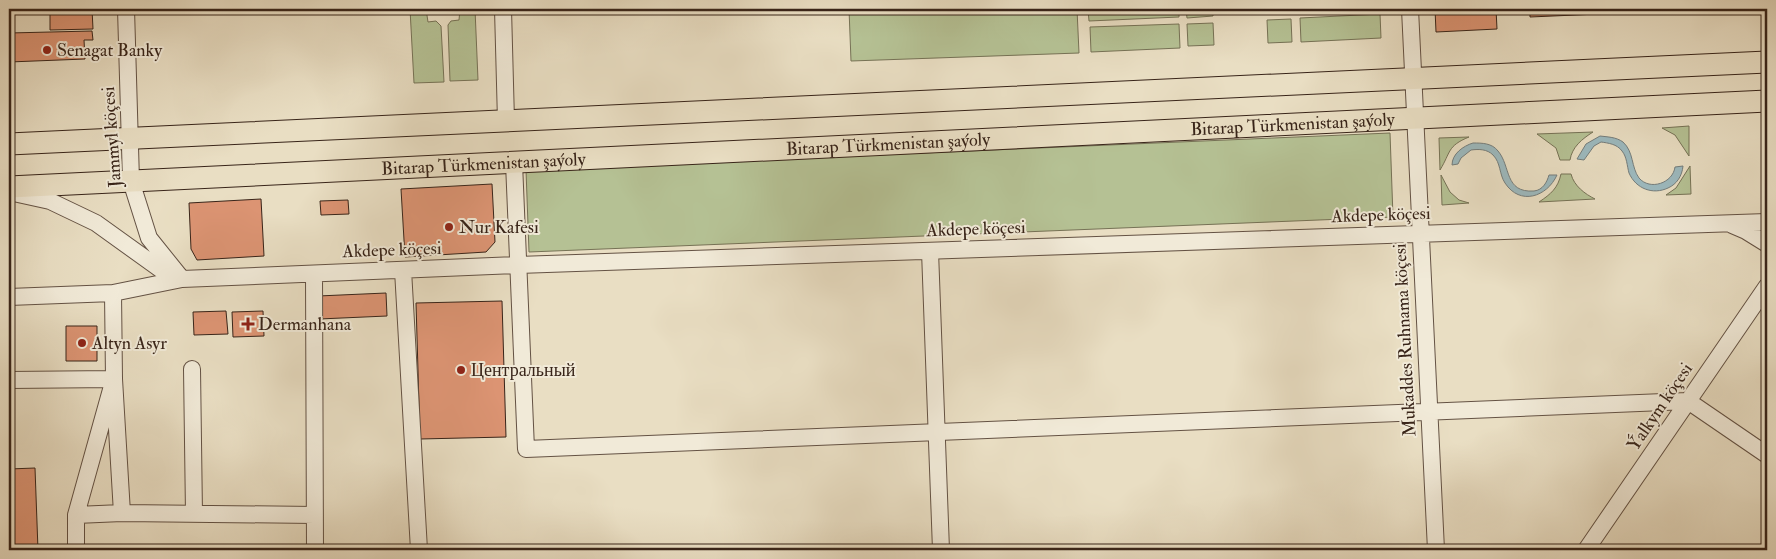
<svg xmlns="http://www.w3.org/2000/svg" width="1776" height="559" font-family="'IM FELL Double Pica',serif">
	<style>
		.green { fill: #b5c194; stroke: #767256 }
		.water { fill: #9cb9be; stroke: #747d7c }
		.building { fill: #dc9473; stroke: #382419 }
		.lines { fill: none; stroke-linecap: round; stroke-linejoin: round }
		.minor-casing { stroke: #645244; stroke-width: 18 }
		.major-casing { stroke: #382419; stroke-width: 23 }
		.minor { stroke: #f1ead8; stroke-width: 16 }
		.major { stroke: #e9dec3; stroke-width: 21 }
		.poi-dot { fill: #8f2418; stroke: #f1ead8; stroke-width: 2 }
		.labels { text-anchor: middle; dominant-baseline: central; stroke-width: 4; stroke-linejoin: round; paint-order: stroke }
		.poi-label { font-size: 18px; fill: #382419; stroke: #f1ead8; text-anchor: start }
		.street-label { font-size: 18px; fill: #382419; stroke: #f1ead8 }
	</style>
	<rect width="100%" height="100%" fill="#e9dec3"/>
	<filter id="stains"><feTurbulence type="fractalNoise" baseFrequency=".004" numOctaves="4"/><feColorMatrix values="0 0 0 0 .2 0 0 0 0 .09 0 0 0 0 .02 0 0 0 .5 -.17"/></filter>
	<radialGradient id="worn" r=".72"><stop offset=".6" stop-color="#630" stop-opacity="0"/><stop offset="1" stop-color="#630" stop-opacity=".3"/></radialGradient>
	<path class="green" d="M410 9H426L428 22 436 21 441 26 444 82 414 83Z
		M460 9H475L478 80 450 81 448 25 451 21 459 20Z
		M849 9H1077L1079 53 851 61Z
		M1088 9H1179V17L1089 21Z
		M1186 9H1213V16L1187 18Z
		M1380 14 1381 38 1301 42 1300 18Z
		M1291 19 1292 42 1268 43 1267 20Z
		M1213 23 1214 45 1188 46 1187 24Z
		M1179 24 1180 48 1091 52 1090 27Z
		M1689 126V156L1675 135 1662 128Z
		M1593 132C1582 139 1572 147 1570 160H1560L1556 148 1537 134Z
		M1390 133 1393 217 529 252 526 170Z
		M1469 137C1447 146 1451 152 1440 170L1439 138Z
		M1690 166 1691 194 1666 195 1676 188Z
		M1561 174H1571C1574 186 1585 194 1595 199L1539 202C1551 194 1558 188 1561 174Z
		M1441 175 1450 192 1459 200 1469 203 1442 205Z"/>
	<path class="water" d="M1600 136C1608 137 1616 137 1623 142 1634 152 1631 167 1639 178 1650 191 1673 183 1675 167L1683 166C1682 176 1677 184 1668 188 1653 195 1636 189 1629 173 1627 166 1627 157 1622 151 1617 144 1608 143 1601 142L1594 146 1584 160 1577 159 1586 144Z
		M1473 143C1482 143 1492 143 1498 151 1511 166 1504 193 1534 191 1543 190 1547 182 1549 175H1557C1547 197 1520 206 1505 183 1499 174 1501 163 1493 155 1487 149 1479 149 1471 150L1461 158 1458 164 1452 165C1452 154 1463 146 1473 143Z"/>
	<path class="building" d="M50 9H92L93 29 50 30Z
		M1435 9H1496L1497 29 1436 32Z
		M1530 9H1620L1621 13 1530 17Z
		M1652 9H1742L1652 12Z
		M92 31 93 40H84L85 59 9 62V33Z
		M492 184 495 242 486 252 405 257 401 189Z
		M261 199 264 256 197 260 191 249 189 203Z
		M348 200 349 214 321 215 320 201Z
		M386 293 387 316 319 319 318 296Z
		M502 301 506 437 420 439 416 303Z
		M226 311 228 334 194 335 193 312Z
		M263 311 264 336 233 337 232 312Z
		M66 326H97V361H66Z
		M35 468 38 550H9V469Z"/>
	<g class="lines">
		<g class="minor-casing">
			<path id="minor" d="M126 9 131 181 149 238 182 279
				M503 9 506 121
				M1410 9 1436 550
				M514 163 526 449 1688 401 1767 455
				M9 192 50 201 96 223 160 269 179 278
				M1732 225 1746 231 1767 244
				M930 251 941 550
				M403 270 419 550
				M314 274 315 550
				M113 293 114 379 122 513
				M9 297 113 293 182 279 518 265 1767 222
				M192 369 194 514
				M9 380 114 379 76 515
				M76 550V515L122 513 315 515
				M1586 550 1767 286"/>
		</g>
		<g class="major-casing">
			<g id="major">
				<path d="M9 144 1767 62"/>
				<path id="s1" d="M9 187 1767 101"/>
			</g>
		</g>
		<use href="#minor" class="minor"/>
		<use href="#major" class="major"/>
	</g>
	<g class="poi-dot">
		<circle cx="47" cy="50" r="5"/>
		<circle cx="449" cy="227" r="5"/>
		<path d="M245.5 316.5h5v5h5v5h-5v5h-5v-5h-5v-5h5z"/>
		<circle cx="82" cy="343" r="5"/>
		<circle cx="461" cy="370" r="5"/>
	</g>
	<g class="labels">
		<g class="poi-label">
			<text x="57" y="50">Senagat Banky</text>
			<text x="459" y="227">Nur Kafesi</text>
			<text x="258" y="324">Dermanhana</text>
			<text x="92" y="343">Altyn Asyr</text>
			<text x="471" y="370">Центральный</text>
		</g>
		<g class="street-label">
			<text stroke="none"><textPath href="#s1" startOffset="1285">Bitarap Türkmenistan şaýoly</textPath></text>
			<text transform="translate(112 137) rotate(-94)">Jammyl köçesi</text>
			<text stroke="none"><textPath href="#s1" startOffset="880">Bitarap Türkmenistan şaýoly</textPath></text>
			<text stroke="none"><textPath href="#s1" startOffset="475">Bitarap Türkmenistan şaýoly</textPath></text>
			<text transform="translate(1381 215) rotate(-2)">Akdepe köçesi</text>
			<text transform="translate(976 229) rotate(-2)">Akdepe köçesi</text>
			<text transform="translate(392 250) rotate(-2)">Akdepe köçesi</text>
			<text transform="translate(1405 340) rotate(-93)">Mukaddes Ruhnama köçesi</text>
			<text transform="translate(1660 407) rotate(-56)">Ýalkym köçesi</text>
		</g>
	</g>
	<rect width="1776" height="559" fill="none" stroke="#e9dec3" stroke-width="30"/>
	<rect x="10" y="10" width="1756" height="539" fill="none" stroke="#382419" stroke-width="2.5"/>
	<rect x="15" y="15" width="1746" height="529" fill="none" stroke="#382419"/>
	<rect width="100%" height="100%" filter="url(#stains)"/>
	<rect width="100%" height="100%" fill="url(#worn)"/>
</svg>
